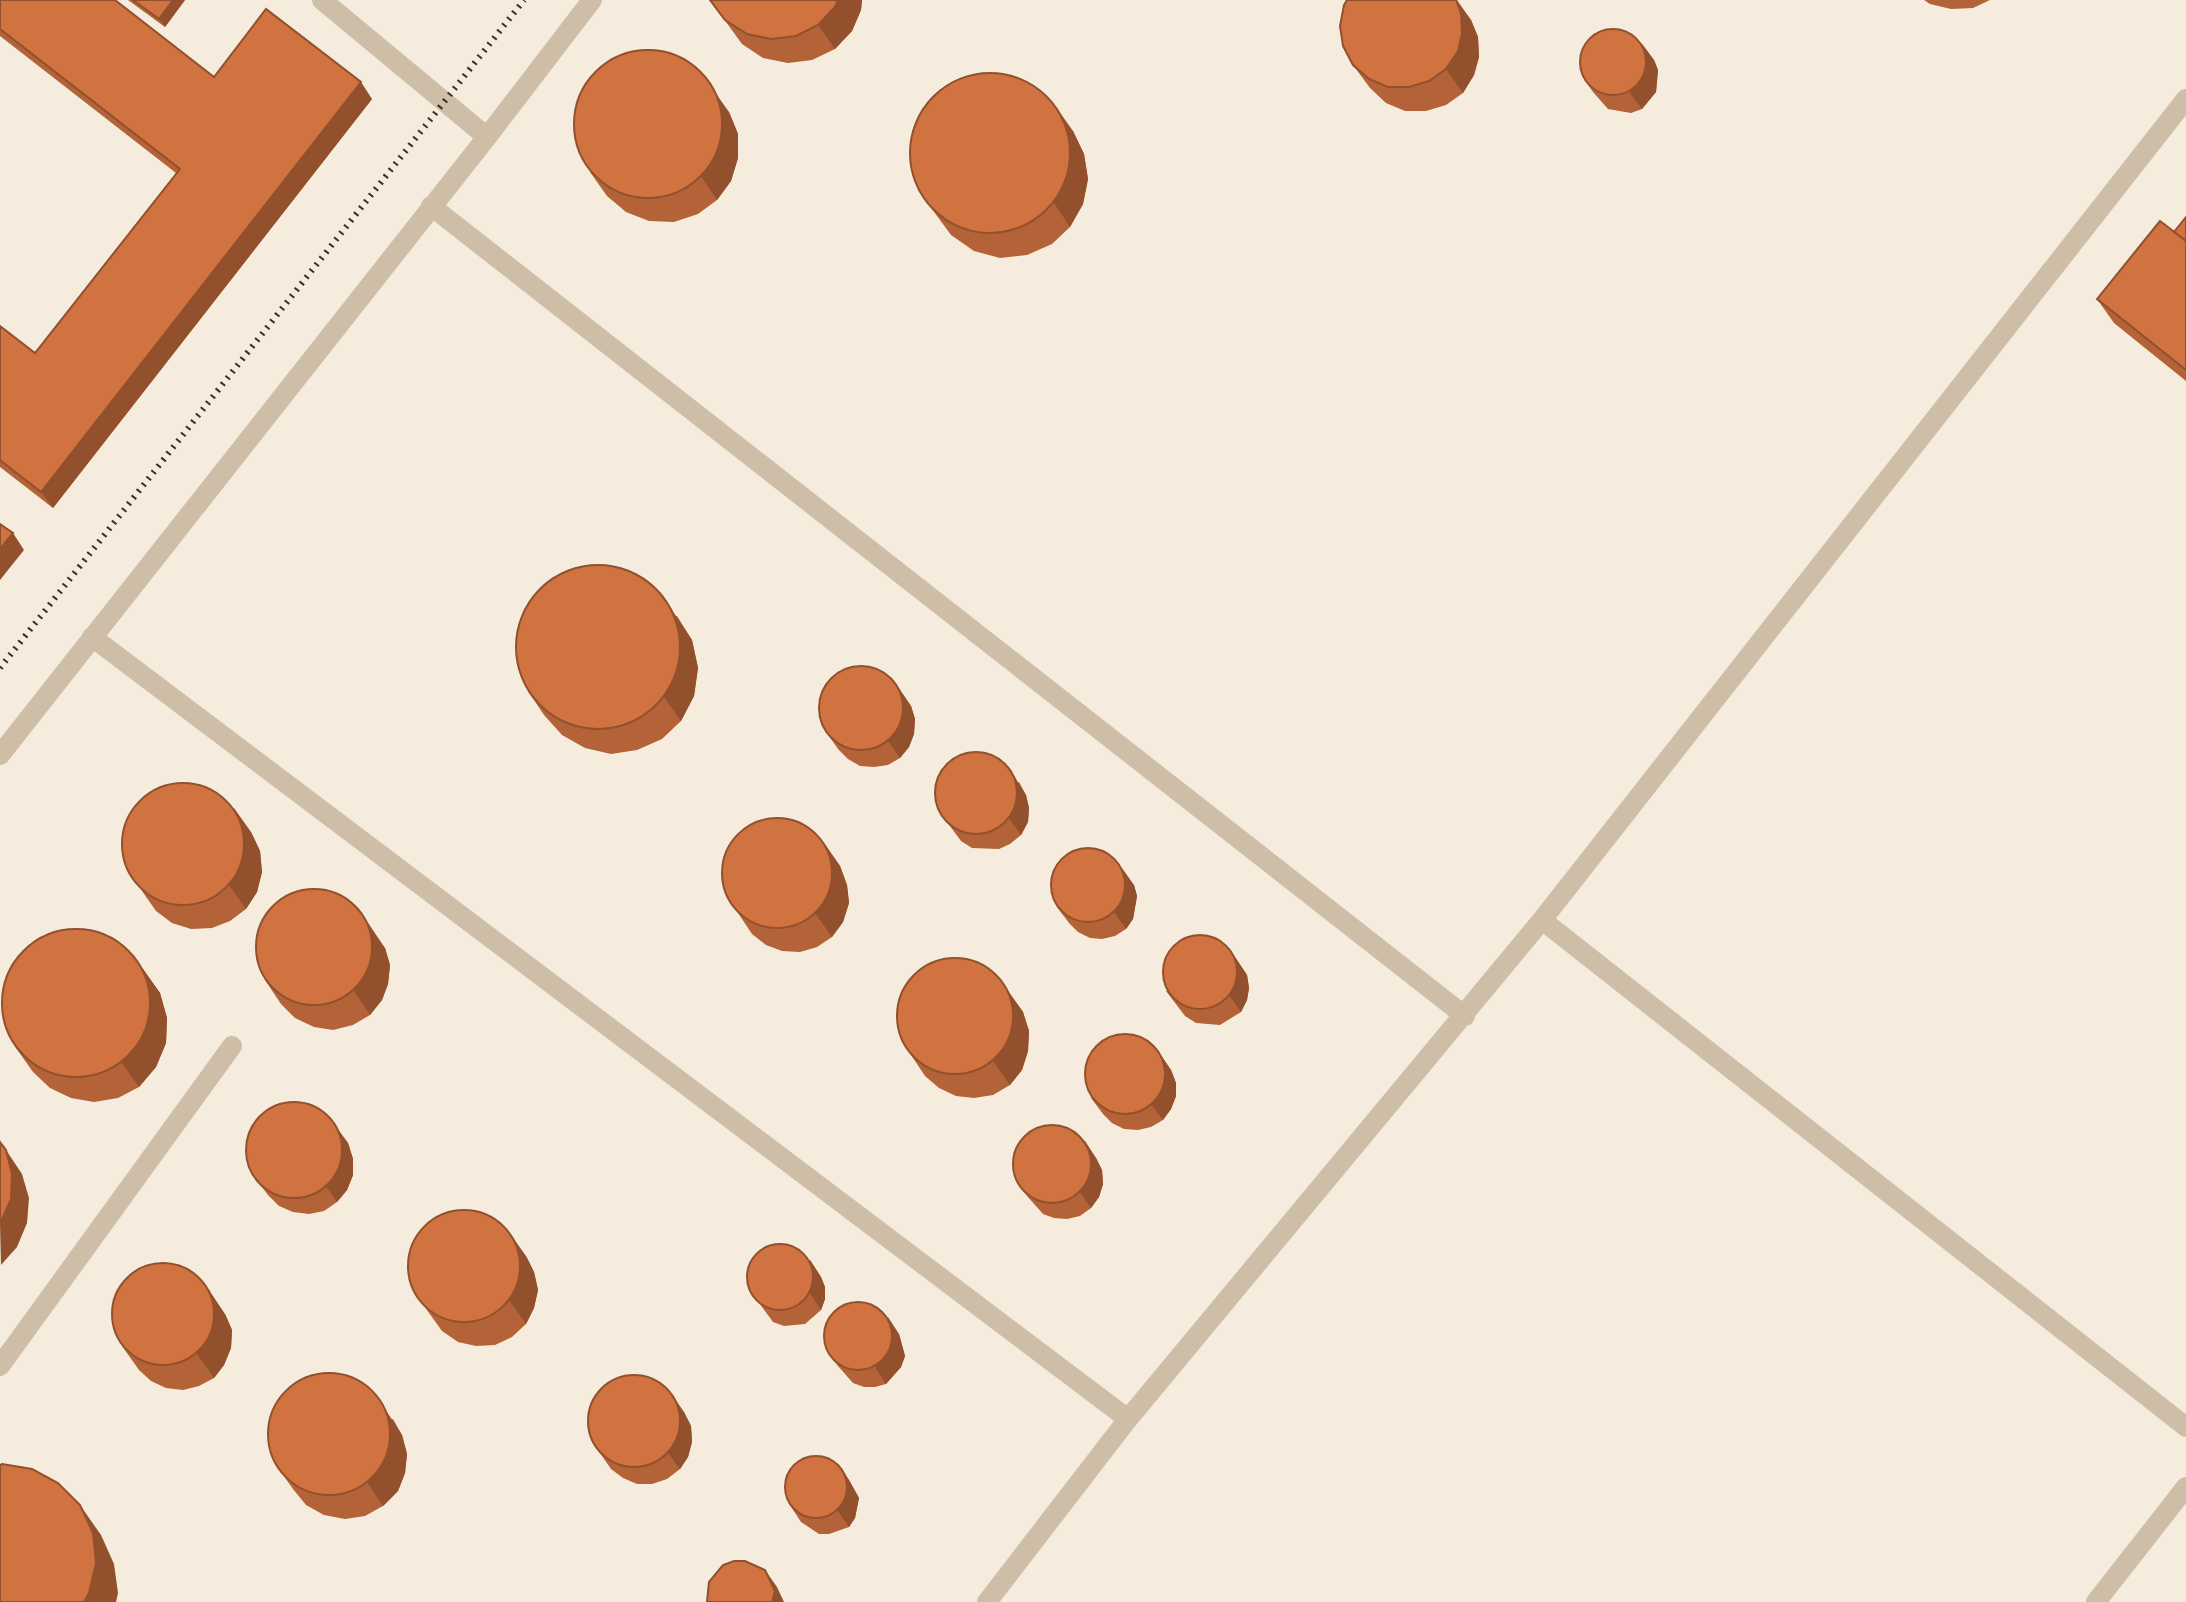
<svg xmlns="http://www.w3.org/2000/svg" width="2186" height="1602" font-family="'Golos Text',sans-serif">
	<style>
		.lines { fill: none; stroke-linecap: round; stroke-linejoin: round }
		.minor { stroke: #cebea8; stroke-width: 20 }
		.rail { stroke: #3b3029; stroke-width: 6; stroke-dasharray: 2 6; stroke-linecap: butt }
		.wall { fill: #b36337 }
		.shaded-wall { fill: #92502d }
		.building { fill: #d07340; stroke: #92502d; stroke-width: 2 }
	</style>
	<rect width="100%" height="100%" fill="#f5ecde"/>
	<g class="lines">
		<path class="minor" d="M322 0 487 137
			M431 206 1465 1016
			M92 637 1128 1419
			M0 755 487 137 592 0
			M1542 920 2186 1427
			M0 1366 232 1046
			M987 1602 1128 1419 1542 920 2186 99
			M2096 1602 2186 1487"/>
		<path class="rail" d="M0 668 524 0"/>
	</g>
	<path class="wall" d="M0 0 214 77 372 99 53 508 0 467V326L35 353 176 173 0 36Z
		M128 0H185L165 27Z
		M710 0H862L861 10 852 31 835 49 812 60 788 63 763 58 742 44Z
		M1347 0H1457L1471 20 1478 37 1479 57 1474 75 1463 93 1446 105 1426 111H1405L1386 103 1370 88 1353 65Z
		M1924 0H1990L1973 8 1951 9 1930 4Z
		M1642 44 1654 60 1658 70 1656 92 1642 109 1631 113 1608 109 1593 92 1582 76Z
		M729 112 738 134V158L731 181 717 200 698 214 674 222 649 221 626 212 607 196 590 172Z
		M1073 131 1084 154 1088 179 1083 204 1070 227 1052 244 1027 255 1000 258 974 251 951 235 918 190Z
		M2186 217V381L2114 323 2097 299 2174 232Z
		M677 616 692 640 698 668 694 696 681 721 662 739 637 750 611 754 585 748 562 735 544 715 528 691Z
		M892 678 911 706 915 719 914 734 909 747 900 758 888 765 874 767 860 766 848 759 838 749 827 733Z
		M1019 782 1026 795 1029 808 1028 822 1021 835 1010 844 999 849 972 848 961 841 941 814Z
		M251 832 260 851 262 872 257 892 246 909 230 921 212 928 191 929 172 923 156 911 128 871Z
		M824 843 840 866 847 885 849 903 843 922 832 937 817 947 800 952 782 951 766 945 752 934 726 895Z
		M1134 885 1137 896 1133 919 1126 929 1115 936 1102 939 1090 938 1078 932 1069 923 1057 907Z
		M385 948 390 965 388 984 382 1000 370 1015 353 1025 333 1030 314 1027 295 1018 281 1004 265 980Z
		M1229 948 1247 975 1249 988 1247 1000 1241 1012 1220 1025 1196 1023 1185 1016 1166 991Z
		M143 969 160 993 167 1018 166 1043 156 1067 139 1087 118 1098 94 1102 71 1098 50 1088 33 1072 16 1048Z
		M1006 988 1023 1012 1029 1031 1028 1051 1022 1070 1010 1085 993 1095 974 1098 956 1096 939 1088 925 1076 909 1052Z
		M1160 1054 1171 1070 1176 1083V1096L1171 1109 1163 1120 1151 1127 1138 1130 1124 1129 1112 1123 1103 1114 1091 1098Z
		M336 1127 348 1143 353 1159V1175L347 1190 337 1202 324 1211 309 1214 293 1212 279 1206 268 1195 256 1179Z
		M1096 1158 1102 1170 1103 1184 1099 1197 1091 1208 1080 1216 1067 1219 1054 1218 1043 1214 1027 1196 1015 1179Z
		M526 1256 534 1272 538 1290 534 1308 526 1324 512 1337 495 1345 476 1346 458 1342 442 1331 414 1292Z
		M810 1260 821 1277 825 1287V1299L821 1310 805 1324 784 1326 773 1322 749 1289Z
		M225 1314 232 1330 231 1348 224 1365 214 1378 199 1386 183 1390 166 1388 151 1381 139 1370 122 1346Z
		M899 1334 905 1356 901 1367 886 1384 875 1387H864L853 1383 838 1366 826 1350Z
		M684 1412 691 1426 692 1442 688 1457 680 1469 667 1479 652 1484H637L623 1478 611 1469 591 1440Z
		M393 1419 402 1435 407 1454 405 1473 398 1491 383 1506 365 1516 345 1519 324 1515 306 1505 293 1489 276 1465Z
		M838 1464 849 1480 859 1498 855 1518 849 1527 829 1534H819L801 1522 790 1505Z"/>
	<path class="shaded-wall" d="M173 0H185L165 27 159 19Z
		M838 0H862L861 10 852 31 835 49 818 25Z
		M1456 0 1471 20 1478 37 1479 57 1474 75 1463 93 1446 69Z
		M1642 44 1654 60 1658 70 1656 92 1642 109 1630 93Z
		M361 82 372 99 53 508 41 492Z
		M712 88 729 112 738 134V158L731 181 717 200 701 176Z
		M1056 107 1073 131 1084 154 1088 179 1083 204 1070 227 1054 203Z
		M13 533 24 550 0 580V549Z
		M660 592 692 640 698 668 694 696 681 721 664 697Z
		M900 690 911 706 915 719 914 734 909 747 900 758 888 741Z
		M1008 766 1026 795 1029 808 1028 822 1021 835 1009 818Z
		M234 808 251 832 260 851 262 872 257 892 246 909 229 885Z
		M824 843 840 866 847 885 849 903 843 922 832 937 815 913Z
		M1122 868 1134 885 1137 896 1133 919 1126 929 1114 912Z
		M358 908 385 948 390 965 388 984 382 1000 370 1015 354 991Z
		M1229 948 1247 975 1249 988 1247 1000 1241 1012 1229 995Z
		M143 969 160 993 167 1018 166 1043 156 1067 139 1087 122 1063Z
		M1006 988 1023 1012 1029 1031 1028 1051 1022 1070 1010 1085 993 1061Z
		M1160 1054 1171 1070 1176 1083V1096L1171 1109 1163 1120 1151 1104Z
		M336 1127 348 1143 353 1159V1175L347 1190 337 1202 326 1186Z
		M1085 1141 1096 1158 1102 1170 1103 1184 1099 1197 1091 1208 1080 1192Z
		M6 1150 22 1174 29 1198 27 1223 17 1247 1 1265 0 1224Z
		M509 1232 526 1256 534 1272 538 1290 534 1308 526 1324 509 1300Z
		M810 1260 821 1277 825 1287V1299L821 1310 810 1293Z
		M209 1290 225 1314 232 1330 231 1348 224 1365 214 1378 197 1354Z
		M888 1317 899 1334 905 1356 901 1367 886 1384 875 1367Z
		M376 1395 402 1435 407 1454 405 1473 398 1491 383 1506 367 1482Z
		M673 1396 684 1412 691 1426 692 1442 688 1457 680 1469 668 1453Z
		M838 1464 849 1480 859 1498 855 1518 849 1527 837 1510Z
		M80 1505 101 1535 114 1564 118 1593 116 1602H84Z
		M765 1570 777 1587 784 1602H772Z"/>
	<path class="building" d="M0 0H115L214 77 266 9 361 82 41 492 0 460V326L35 353 180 169 0 29Z
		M133 0H173L159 19Z
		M710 0H838L835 7 818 25 796 36 771 39 747 34 725 20Z
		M1347 0H1456L1461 13 1462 33 1458 51 1446 69 1429 81 1409 87H1388L1369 79 1353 65 1343 46 1340 26 1344 5Z
		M1580 62a33 33 0 1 1 66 0a33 33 0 1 1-66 0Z
		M574 124a74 74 0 1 1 148 0a74 74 0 1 1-148 0Z
		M910 153a80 80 0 1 1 160 0a80 80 0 1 1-160 0Z
		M2186 217V241L2174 232Z
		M2160 221 2186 241V370L2097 299Z
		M0 524 13 533 0 549Z
		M516 647a82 82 0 1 1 164 0a82 82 0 1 1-164 0Z
		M819 708a42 42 0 1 1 84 0a42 42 0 1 1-84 0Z
		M935 793a41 41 0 1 1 82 0a41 41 0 1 1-82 0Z
		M122 844a61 61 0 1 1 122 0a61 61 0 1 1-122 0Z
		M722 873a55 55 0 1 1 110 0a55 55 0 1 1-110 0Z
		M1051 885a37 37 0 1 1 74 0a37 37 0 1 1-74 0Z
		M256 947a58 58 0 1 1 116 0a58 58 0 1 1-116 0Z
		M2 1003a74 74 0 1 1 148 0a74 74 0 1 1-148 0Z
		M1163 972a37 37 0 1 1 74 0a37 37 0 1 1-74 0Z
		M897 1016a58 58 0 1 1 116 0a58 58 0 1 1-116 0Z
		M1085 1074a40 40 0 1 1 80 0a40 40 0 1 1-80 0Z
		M246 1150a48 48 0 1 1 96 0a48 48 0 1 1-96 0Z
		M1013 1164a39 39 0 1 1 78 0a39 39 0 1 1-78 0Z
		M0 1142 6 1150 12 1174 11 1199 0 1224Z
		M408 1266a56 56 0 1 1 112 0a56 56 0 1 1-112 0Z
		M747 1277a33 33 0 1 1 66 0a33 33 0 1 1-66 0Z
		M112 1314a51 51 0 1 1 102 0a51 51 0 1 1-102 0Z
		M824 1336a34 34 0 1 1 68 0a34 34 0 1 1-68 0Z
		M268 1434a61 61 0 1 1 122 0a61 61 0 1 1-122 0Z
		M588 1421a46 46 0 1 1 92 0a46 46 0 1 1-92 0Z
		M785 1487a31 31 0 1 1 62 0a31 31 0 1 1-62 0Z
		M2 1464 32 1469 58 1483 80 1505 93 1533 96 1563 89 1593 84 1602H0V1465Z
		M734 1561H745L765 1570 775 1591 772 1602H707L709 1582 723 1565Z"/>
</svg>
